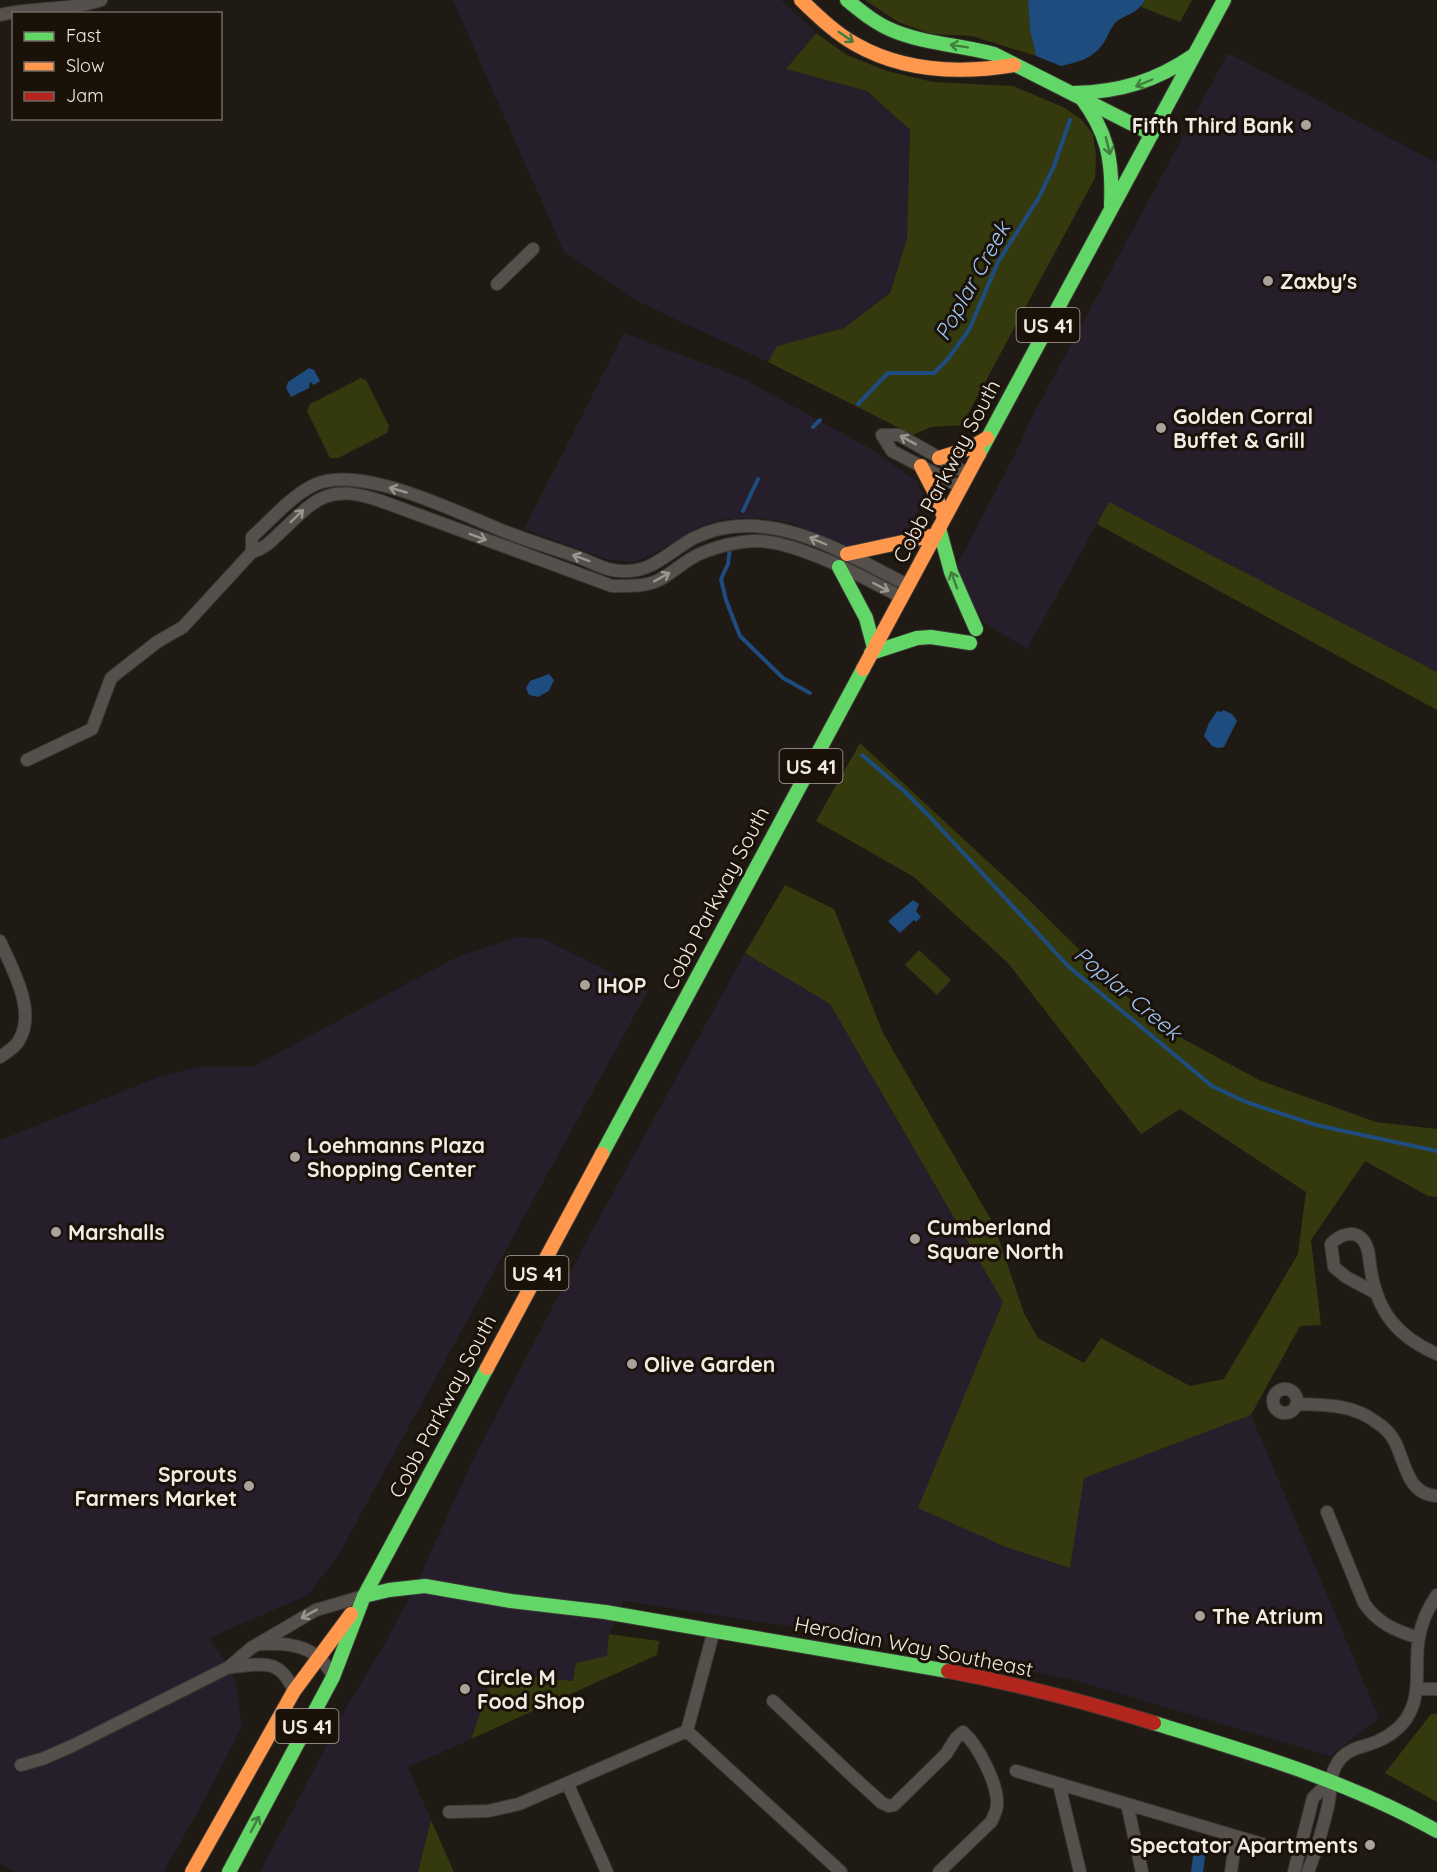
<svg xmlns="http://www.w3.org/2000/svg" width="1437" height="1872" font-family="Quicksand,sans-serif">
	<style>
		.commercial { fill: #261e2b }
		.green { fill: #35390e }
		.water { fill: #1f4c7e }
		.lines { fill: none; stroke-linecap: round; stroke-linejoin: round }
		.stream { stroke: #1f4c7e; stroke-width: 4 }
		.street-casing { stroke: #3b3733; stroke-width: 14 }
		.fast-casing { stroke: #3b3733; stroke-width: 16 }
		.slow-casing { stroke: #3b3733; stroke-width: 16 }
		.jam-casing { stroke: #3b3733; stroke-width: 16 }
		.street { stroke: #55504c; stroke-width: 12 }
		.fast { stroke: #63d668; stroke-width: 14 }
		.slow { stroke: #ff974d; stroke-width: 14 }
		.jam { stroke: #b3261e; stroke-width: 14 }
		.oneway { stroke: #427d3d }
		.oneway2 { stroke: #9c9690 }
		.poi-dot { fill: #a8a29c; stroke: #1a1108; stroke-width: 2 }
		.labels { text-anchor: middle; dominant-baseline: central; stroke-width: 6; stroke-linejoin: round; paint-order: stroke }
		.shield { fill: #1a1108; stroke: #b1aaa2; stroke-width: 1.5 }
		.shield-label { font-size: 20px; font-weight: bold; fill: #f2ebe4 }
		.poi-label { font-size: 21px; font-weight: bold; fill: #f2ebe4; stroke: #1a1108; text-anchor: start }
		.street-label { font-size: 21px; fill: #f2ebe4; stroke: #1a1108 }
		.water-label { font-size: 22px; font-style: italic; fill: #9dc5f5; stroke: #1a1108 }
	</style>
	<rect width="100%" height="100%" fill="#201a15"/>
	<path class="commercial" d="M453 0H781L816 33 786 69 867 91 910 130 907 239 890 293 844 328 777 346 768 362 639 302 564 252Z
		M1228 53 1437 163V672L1109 502 1027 649 983 622 963 583 957 565 1016 452 1031 419Z
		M624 333 742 378 869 448 917 481 922 493V503L904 539 848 548 792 523 763 518 725 519 701 526 652 555 633 562 609 560 524 529Z
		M518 937 543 939 648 991 339 1554 308 1595 209 1638 229 1667 236 1683 242 1726 199 1810 163 1872H16L0 1864V1140L159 1077 199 1067H252L459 956Z
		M745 953 830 1004 1003 1302 982 1355 1084 1478 1251 1415 1379 1718 1330 1756 1070 1679 827 1632 624 1601 609 1634 607 1656 573 1681 495 1673 471 1739 408 1767 431 1820 418 1872H260L350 1701 383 1647 415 1587 473 1460 592 1231Z"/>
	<path class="green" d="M865 0H1028L1030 30 1036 56 972 36 932 34 898 22Z
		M1145 0H1192L1180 22 1141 7Z
		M816 33 847 55 887 71 933 82 1013 86 1063 107 1081 119 1093 134 1096 155 1095 178 962 425 931 427 913 435 768 362 777 346 844 328 890 293 907 239 910 130 867 91 786 69Z
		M361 378 366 380 389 426 387 433 338 458H330L307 411 310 404Z
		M1109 502 1437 672V710L1097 524Z
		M860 743 1026 897 1154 1023 1259 1080 1376 1122 1437 1129V1197L1428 1196 1365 1161 1311 1240 1321 1325 1300 1326 1251 1415 1084 1478 1070 1568 1006 1547 918 1508 1003 1302 830 1004 745 953 785 885 834 909 883 1033 994 1225 1024 1313 1038 1338 1084 1363 1101 1338 1190 1386 1224 1379 1298 1254 1306 1192 1180 1109 1141 1134 1008 963 914 877 816 821Z
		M919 950 951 980 937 995 905 965Z
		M609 1634 659 1641 657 1655 471 1739 495 1672 573 1681 576 1663 607 1656Z
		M1431 1714H1437V1802L1385 1773Z
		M431 1820 454 1872H418Z"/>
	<path class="water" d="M1028 0H1145C1136 16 1124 14 1115 23 1110 29 1107 38 1103 44 1092 59 1078 62 1061 66L1036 56 1030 30Z
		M309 368 314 370 320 381 314 385 310 382 309 388 291 397 286 388 288 382Z
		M549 674 554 680 549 691 538 697 529 695 526 688 530 681Z
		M1223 710 1232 714 1237 721 1224 747 1218 748 1212 746 1204 736 1209 723 1217 711 1221 712Z
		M913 900 919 904 916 911 921 917 916 922 914 920 900 933 888 921Z
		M1194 1848 1206 1850 1203 1872H1191Z"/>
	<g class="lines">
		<path class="stream" d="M858 404 888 373H934L947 360 969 330 998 262 1038 199 1054 166 1070 120
			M813 427 820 420
			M743 511 758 479
			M730 548 728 564 721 579 726 600 740 636 783 678 810 693
			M862 755 904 791 930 817 1069 967 1212 1086 1246 1102 1316 1125 1437 1151"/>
		<g class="street-casing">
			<path id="street" d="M0 15C34 7 68 11 101 0
				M497 284 533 249
				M882 435 892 451 961 487
				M882 435H899L968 474
				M252 552V537C271 520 291 496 314 485 359 463 456 512 501 530 526 540 552 548 578 557 589 561 601 568 612 570 650 577 666 553 694 538 766 502 846 554 908 585
				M27 760 92 729 111 678 157 642 183 627 252 552C266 548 272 540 282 531 318 496 330 484 381 501L612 586C629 586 646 587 661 579 676 570 688 558 704 552 719 546 736 542 753 541 794 539 865 578 901 597
				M0 941C12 969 38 1012 18 1042 14 1048 6 1053 0 1057
				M1374 1292 1346 1277 1334 1267 1331 1244C1339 1235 1354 1229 1363 1240 1370 1248 1369 1262 1371 1271 1378 1313 1398 1337 1437 1354
				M1273 1401a12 12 0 1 1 24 0a12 12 0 1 1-24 0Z
				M1297 1404C1325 1405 1353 1404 1376 1422 1384 1427 1391 1434 1395 1442 1406 1464 1407 1494 1437 1496
				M1327 1512 1364 1603C1377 1623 1396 1631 1419 1638
				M261 1644C292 1642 319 1647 333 1677
				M229 1667C261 1665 279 1656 294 1691
				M1416 1689H1437
				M773 1701 849 1773 882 1803 889 1806 894 1805 946 1754 956 1738 963 1732C978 1745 998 1784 997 1804 997 1811 994 1816 991 1822L939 1872
				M687 1731 841 1872
				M687 1731 714 1630
				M21 1765 42 1759 72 1746 229 1667 251 1648 316 1610 364 1596
				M1016 1771 1272 1847
				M1059 1784 1080 1872
				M568 1785 607 1872
				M1127 1804 1142 1872
				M449 1812 488 1811 519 1804 687 1731
				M1231 1872 1236 1837
				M1294 1872 1313 1798 1329 1782
				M1308 1872C1316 1851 1323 1828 1328 1806 1332 1788 1328 1773 1341 1758 1351 1747 1365 1747 1378 1741 1390 1736 1403 1726 1409 1714 1422 1691 1414 1662 1419 1637 1422 1621 1428 1608 1437 1595"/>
		</g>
		<g class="fast-casing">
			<path id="fast" d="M847 0C862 12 876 24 894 31 926 44 961 45 994 54L1152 134
				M1074 93C1120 92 1156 81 1194 55
				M1080 96C1108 133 1113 160 1111 205
				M979 454 1224 0
				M939 528 951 572 976 629
				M839 567 866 618 874 648
				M871 653 917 638 931 637 970 643
				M602 1154 863 669
				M364 1596 389 1590 425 1586 511 1601 605 1612 948 1671
				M1154 1723C1251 1753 1348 1781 1437 1831
				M229 1872 333 1677 364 1596 487 1368"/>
		</g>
		<g class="slow-casing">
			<path id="slow" d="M801 0C818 16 835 33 855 44 904 72 960 74 1014 65
				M939 458 970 448 987 438
				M921 466 935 493 944 518
				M847 554 935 535
				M863 669 979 454
				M487 1368 602 1154
				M192 1872 294 1691 351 1614"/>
		</g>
		<g class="jam-casing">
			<path id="jam" d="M948 1671C1017 1684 1086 1702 1154 1723"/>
		</g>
		<use href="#street" class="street"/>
		<use href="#fast" class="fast"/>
		<use href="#slow" class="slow"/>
		<use href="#jam" class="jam"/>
	</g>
	<defs><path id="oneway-shaft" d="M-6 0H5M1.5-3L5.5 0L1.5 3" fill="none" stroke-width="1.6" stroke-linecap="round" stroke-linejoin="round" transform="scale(1.5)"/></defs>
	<g class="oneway">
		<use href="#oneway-shaft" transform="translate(846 37) rotate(35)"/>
		<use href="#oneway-shaft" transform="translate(959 46) rotate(-171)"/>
		<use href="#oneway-shaft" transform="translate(1144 83) rotate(157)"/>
		<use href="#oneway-shaft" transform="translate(1108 146) rotate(76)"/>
		<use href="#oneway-shaft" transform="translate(954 580) rotate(-110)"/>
		<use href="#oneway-shaft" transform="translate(255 1824) rotate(-62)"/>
	</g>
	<g class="oneway2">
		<use href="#oneway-shaft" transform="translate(908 440) rotate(-151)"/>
		<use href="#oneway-shaft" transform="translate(398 490) rotate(-164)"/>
		<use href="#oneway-shaft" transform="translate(297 516) rotate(-44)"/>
		<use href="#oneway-shaft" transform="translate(478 537) rotate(20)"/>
		<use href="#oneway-shaft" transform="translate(818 541) rotate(-157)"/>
		<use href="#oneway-shaft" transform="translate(581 558) rotate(-160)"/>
		<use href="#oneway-shaft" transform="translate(662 577) rotate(-29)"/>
		<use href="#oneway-shaft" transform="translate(881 587) rotate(27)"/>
		<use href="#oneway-shaft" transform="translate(309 1614) rotate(151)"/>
	</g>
	<g class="poi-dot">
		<circle cx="1306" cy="125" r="6"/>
		<circle cx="1268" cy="281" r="6"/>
		<circle cx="1161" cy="428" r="6"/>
		<circle cx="585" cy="985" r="6"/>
		<circle cx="295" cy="1157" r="6"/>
		<circle cx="56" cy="1232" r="6"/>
		<circle cx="915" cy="1239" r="6"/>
		<circle cx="632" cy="1364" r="6"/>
		<circle cx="249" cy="1486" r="6"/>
		<circle cx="1200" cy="1616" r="6"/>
		<circle cx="465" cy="1689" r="6"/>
		<circle cx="1370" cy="1845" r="6"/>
	</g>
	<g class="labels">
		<g class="shield">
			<rect x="1016.5" y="308" width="63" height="34" rx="4.5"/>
			<rect x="779.5" y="749" width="63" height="34" rx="4.5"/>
			<rect x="505.5" y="1256" width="63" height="34" rx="4.5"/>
			<rect x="275.5" y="1709" width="63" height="34" rx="4.5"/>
		</g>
		<g class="shield-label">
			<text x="1048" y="325">US 41</text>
			<text x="811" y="766">US 41</text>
			<text x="537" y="1273">US 41</text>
			<text x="307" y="1726">US 41</text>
		</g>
		<g class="poi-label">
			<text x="1294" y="125" text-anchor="end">Fifth Third Bank</text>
			<text x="1280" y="281">Zaxby's</text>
			<text x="1173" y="416">Golden Corral<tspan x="1173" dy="24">Buffet &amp; Grill</tspan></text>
			<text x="597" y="985">IHOP</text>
			<text x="307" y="1145">Loehmanns Plaza<tspan x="307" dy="24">Shopping Center</tspan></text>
			<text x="927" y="1227">Cumberland<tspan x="927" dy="24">Square North</tspan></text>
			<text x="68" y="1232">Marshalls</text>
			<text x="644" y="1364">Olive Garden</text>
			<text x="237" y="1474" text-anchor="end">Sprouts<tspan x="237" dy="24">Farmers Market</tspan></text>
			<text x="1212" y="1616">The Atrium</text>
			<text x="477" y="1677">Circle M<tspan x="477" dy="24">Food Shop</tspan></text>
			<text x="1358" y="1845" text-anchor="end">Spectator Apartments</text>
		</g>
		<g class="street-label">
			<text transform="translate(946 471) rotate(-62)">Cobb Parkway South</text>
			<text transform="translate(715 898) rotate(-62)">Cobb Parkway South</text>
			<text transform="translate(442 1406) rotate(-62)">Cobb Parkway South</text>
			<text transform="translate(914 1646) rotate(11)">Herodian Way Southeast</text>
		</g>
		<g class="water-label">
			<text transform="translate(972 281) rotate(-61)">Poplar Creek</text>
			<text transform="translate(1128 993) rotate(40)">Poplar Creek</text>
		</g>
	</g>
	<rect x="12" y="12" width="210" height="108" fill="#1a1108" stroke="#706860" stroke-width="1.5"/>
	<rect x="24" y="32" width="30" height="9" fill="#63d668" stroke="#706860" stroke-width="1.5"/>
	<text x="66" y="42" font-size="18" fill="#f2ebe4">Fast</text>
	<rect x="24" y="62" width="30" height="9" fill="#ff974d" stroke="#706860" stroke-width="1.5"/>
	<text x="66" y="72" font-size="18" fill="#f2ebe4">Slow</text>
	<rect x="24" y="92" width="30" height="9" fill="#b3261e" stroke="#706860" stroke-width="1.5"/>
	<text x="66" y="102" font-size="18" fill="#f2ebe4">Jam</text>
</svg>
